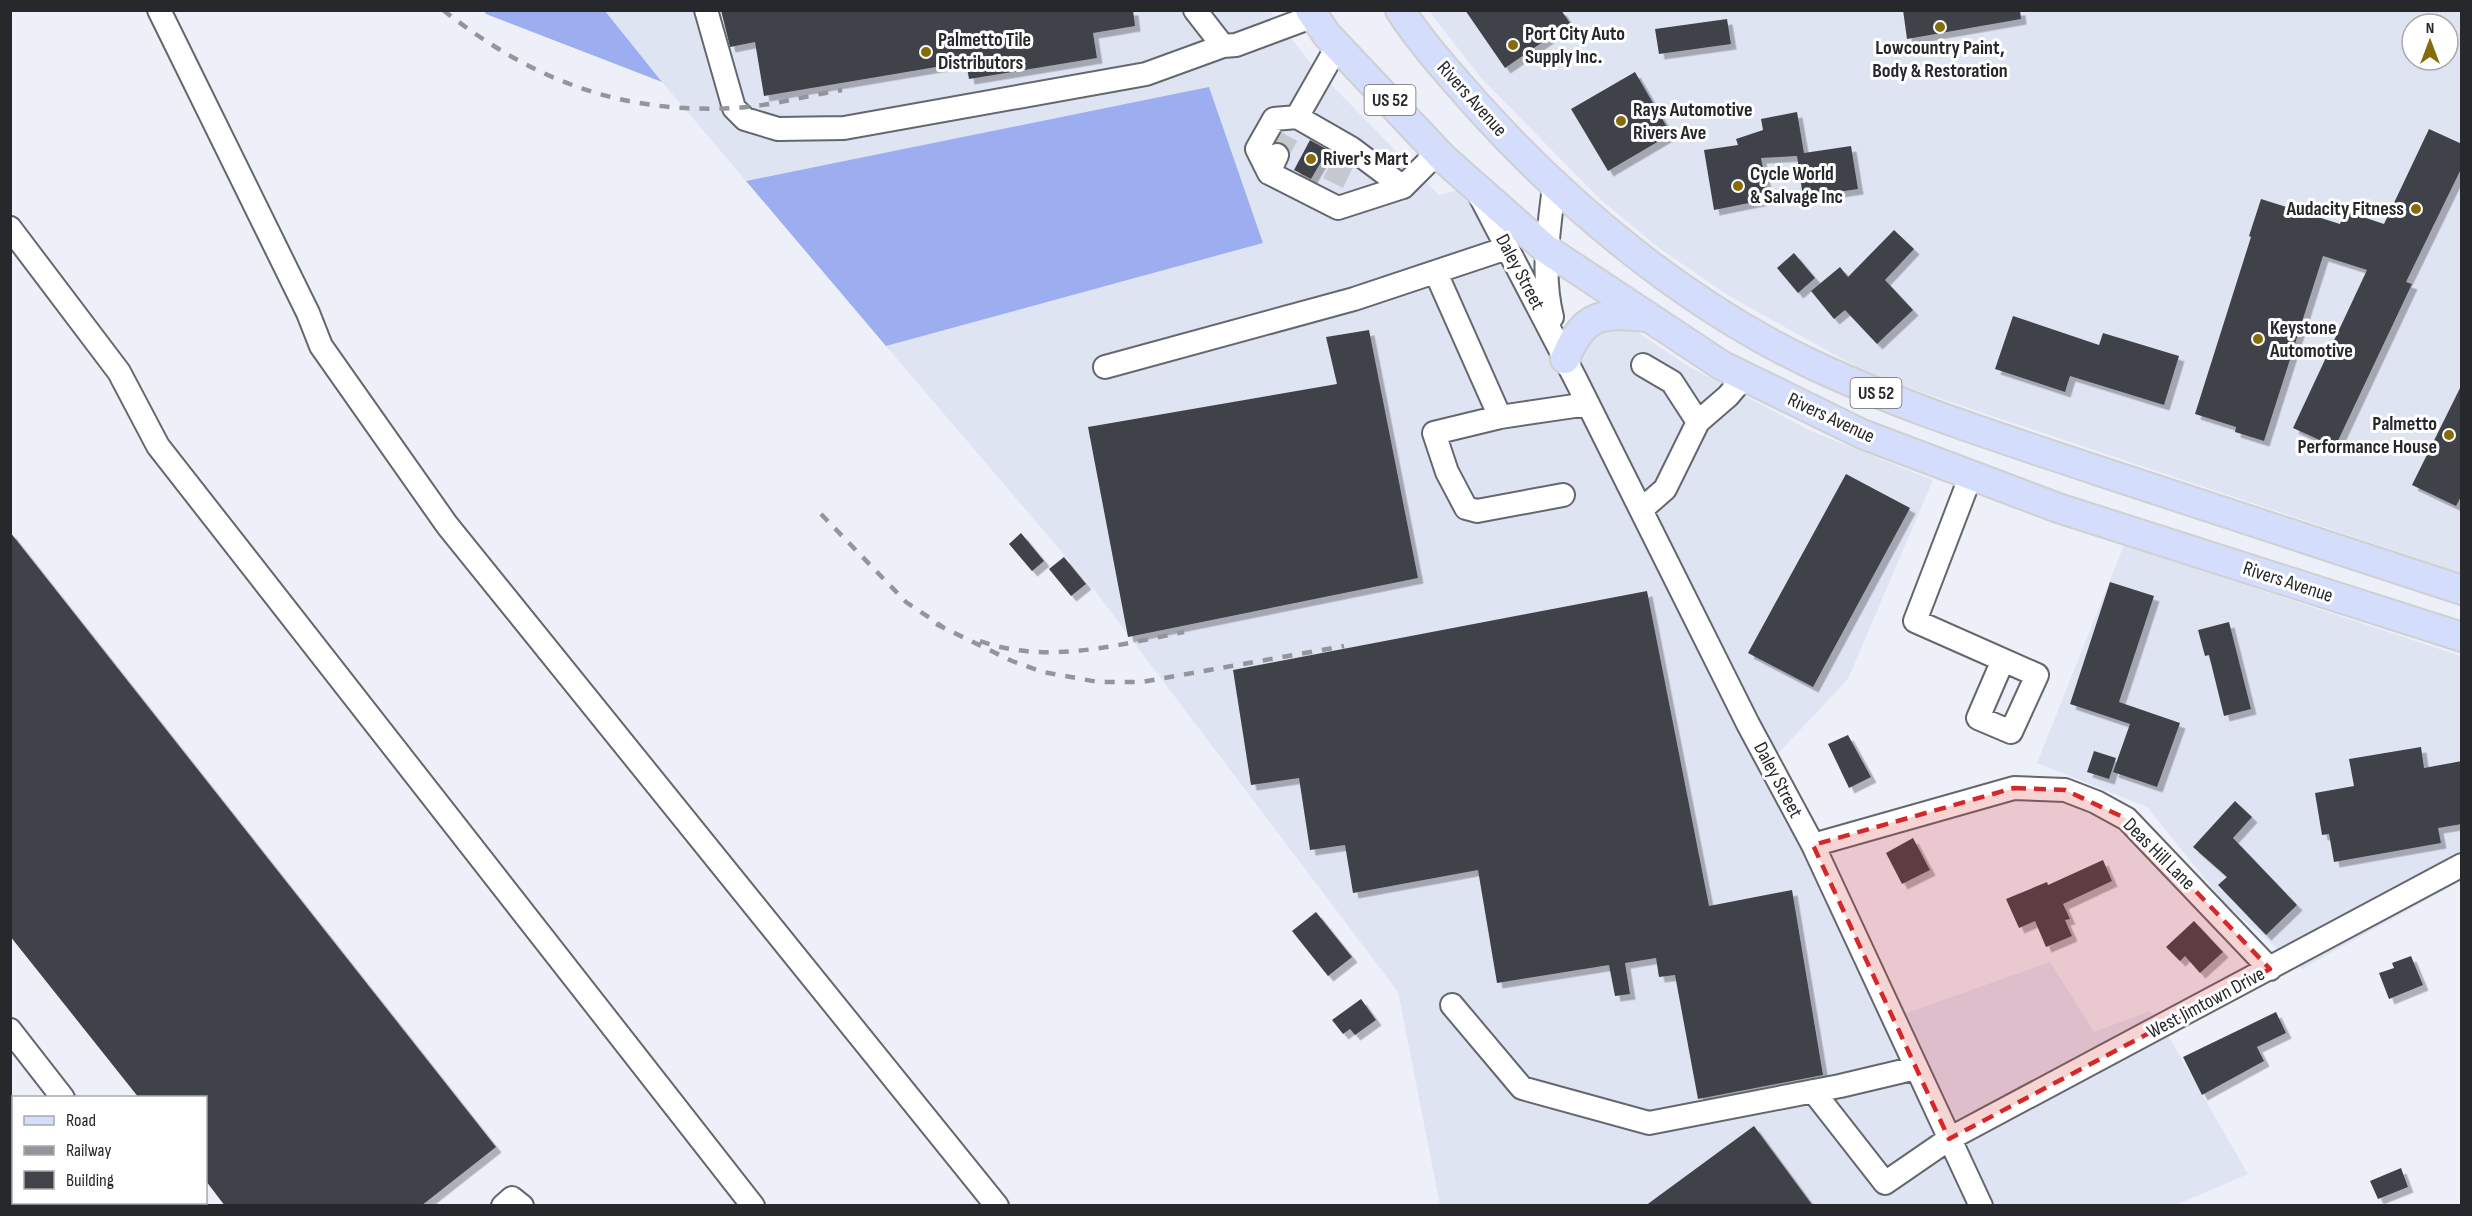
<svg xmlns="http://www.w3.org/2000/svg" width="2472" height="1216" font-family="'Sofia Sans Condensed',sans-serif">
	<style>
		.built { fill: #dfe4f3; fill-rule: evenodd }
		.forest { fill: #9caeef }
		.building { fill: #414349; filter: url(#shadow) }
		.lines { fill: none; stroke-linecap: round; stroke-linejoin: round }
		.minor-tunnel { stroke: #c6c8d0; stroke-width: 22; stroke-dasharray: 22 11; stroke-linecap: butt }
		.minor-casing { stroke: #64676e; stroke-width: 26 }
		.major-casing { stroke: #cfd0d0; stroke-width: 32 }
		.minor { stroke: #fff; stroke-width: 22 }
		.major { stroke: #d4ddfb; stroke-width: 28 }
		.rail { stroke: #94959c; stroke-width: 4.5; stroke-dasharray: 10 10; stroke-linecap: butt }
		.marked { fill: #d62828; fill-opacity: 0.2; stroke: #d62828; stroke-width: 4.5; stroke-dasharray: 12 8; stroke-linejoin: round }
		.poi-dot { fill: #856c08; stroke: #fff; stroke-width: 2 }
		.labels { text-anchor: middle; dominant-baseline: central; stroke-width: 6; stroke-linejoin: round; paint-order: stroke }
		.shield { fill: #fff; stroke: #68686b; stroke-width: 1.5 }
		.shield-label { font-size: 18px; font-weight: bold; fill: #27282b }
		.poi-label { font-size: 20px; font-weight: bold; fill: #27282b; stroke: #fff; text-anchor: start }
		.street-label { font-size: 20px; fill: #27282b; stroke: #fff }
	</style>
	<defs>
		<filter id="shadow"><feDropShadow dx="5.5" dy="5.5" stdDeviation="0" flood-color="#0004"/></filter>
	</defs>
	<rect width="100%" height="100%" fill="#eef0f9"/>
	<path class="built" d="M605 11H1270L1313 66 1439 195 1474 186 1893 1018 2050 962 2094 1032 2150 1011 2170 1039 2248 1174 2174 1206 1440 1205 1398 992 1095 591 886 346 1263 243 1209 88 746 181 662 82Z
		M1429 11H2461V573L1882 379 1844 360 1729 296 1659 248 1601 200 1481 78ZM2412 24H2448V60H2412Z
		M1621 327 1636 331 1688 366 1811 431 1933 480 1848 679 1769 763 1575 378 1586 347 1596 336 1608 328Z
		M2124 545 2461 656V881L2302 969 2226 905 2147 807 2037 763Z"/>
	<path class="forest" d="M484 11H605L662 82 486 14Z
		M1209 87 1263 243 886 346 746 181Z"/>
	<path class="building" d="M721 10H1133L1135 26 1093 33 1097 58 969 79 966 62 764 96 755 42 730 47Z
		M1465 10H1561L1570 23 1505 68Z
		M1903 10H2020L2021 19 1907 39Z
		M1727 19 1731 44 1659 54 1655 29Z
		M1635 72 1671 134 1608 171 1571 109Z
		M1797 112 1804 153 1851 146 1858 189 1803 197 1797 156 1761 158 1769 199 1714 210 1704 150 1738 145 1736 139 1763 130 1761 119Z
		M2429 129 2462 144V167L2406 282 2412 284 2335 447 2293 428 2367 270 2323 256 2264 441 2235 432 2236 427 2195 414 2251 237 2249 236 2261 199 2340 224 2345 211 2384 224Z
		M1310 140 1328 150 1311 179 1294 170Z
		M1894 230 1914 249 1885 280 1913 310 1877 344 1845 310 1834 319 1811 291 1840 267 1848 277Z
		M1794 253 1815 278 1798 293 1777 268Z
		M2013 316 2099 345 2103 333 2179 356 2164 405 2070 376 2065 392 1995 369Z
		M1369 330 1418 578 1128 637 1088 427 1337 384 1326 337Z
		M2462 384V495L2456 506 2412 485Z
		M1846 474 1910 508 1813 687 1748 653Z
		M10 532 496 1147 421 1206H225L206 1181V1098H139L10 936Z
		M1021 533 1044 561 1032 571 1009 544Z
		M1064 557 1086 584 1071 596 1049 569Z
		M2110 582 2154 596 2119 702 2180 723 2157 787 2113 772 2130 724 2070 704Z
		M1647 591 1709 906 1792 890 1823 1075 1698 1099 1675 975 1659 977 1656 958 1625 963 1630 994 1615 996 1609 965 1497 983 1478 870 1353 893 1345 845 1310 850 1299 778 1251 785 1233 670Z
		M2229 622 2251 709 2224 716 2209 655 2205 656 2198 630Z
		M1848 735 1871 777 1849 788 1828 744Z
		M2421 747 2424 768 2462 761V824L2438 828 2441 843 2334 862 2329 834 2322 835 2315 793 2354 786 2349 759Z
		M2094 751 2116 758 2109 779 2087 772Z
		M2235 801 2252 817 2233 838 2297 905 2266 935 2218 885 2227 877 2193 847Z
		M1913 838 1930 870 1902 884 1886 853Z
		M2103 860 2112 881 2063 904 2070 919 2065 920 2072 936 2046 947 2035 921 2019 928 2006 899 2047 882 2048 885Z
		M1316 912 1352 957 1328 976 1292 931Z
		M2194 921 2223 952 2200 973 2185 956 2180 961 2166 947Z
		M2411 956 2423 985 2389 999 2379 973 2394 968 2392 963Z
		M1361 999 1376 1020 1355 1035 1350 1029 1343 1034 1332 1020Z
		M2276 1012 2286 1033 2257 1047 2264 1061 2202 1095 2183 1057Z
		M1754 1126 1813 1206H1645Z
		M2401 1168 2408 1187 2378 1199 2370 1181Z"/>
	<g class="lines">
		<path class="minor-tunnel" d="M1277 155 1292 128
			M1333 183 1346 157"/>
		<g class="minor-casing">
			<path id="minor" d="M159 10 308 313 321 346 447 525 997 1206
				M706 10 734 108 745 119 778 129 844 128 1146 74 1223 46
				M1195 10 1223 46 1236 45 1314 16
				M1338 45 1297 117 1351 148 1403 187 1438 152
				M1277 155 1269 173 1338 208 1403 187
				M1269 173 1257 149 1274 119 1297 117
				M1479 194 1575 378 1748 724 1813 845 1981 1206
				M10 228 119 372 158 446 753 1206
				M1436 273 1500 417 1588 404
				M1552 317C1541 273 1549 231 1554 186
				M1643 365 1672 382 1698 422
				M1105 367 1354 299 1507 248
				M1500 417 1434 433 1447 472 1466 508 1477 511 1563 495
				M1971 475 1915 621 2037 675 2011 732 1978 718 2003 660
				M1641 510 1665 489 1698 422 1728 396 1745 376
				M1813 845 2014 788 2065 790 2096 802 2127 819 2270 969
				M1452 1005 1522 1088 1649 1123 1840 1086 1916 1068
				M10 1030 63 1098
				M1813 1091 1885 1183 1949 1139 2462 865
				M147 1202 149 1206
				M73 1206 77 1202
				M503 1206 512 1198 522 1206"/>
		</g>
		<g class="major-casing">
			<path id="major" d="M1310 10 1327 35 1443 158 1546 249 1721 365 1862 434 2058 508 2462 637
				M1400 10C1422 44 1448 72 1474 102 1565 204 1681 301 1805 361 1898 406 1998 437 2096 470 2217 510 2340 550 2462 590
				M1565 359C1584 312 1602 313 1648 317"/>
		</g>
		<use href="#minor" class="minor"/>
		<use href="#major" class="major"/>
		<path class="rail" d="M443 10C532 80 620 114 734 108 770 106 806 96 842 90
			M821 514 906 602 943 627
			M936 624 1012 661 1043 672 1098 682H1142L1344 646
			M980 641C1046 665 1118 645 1184 632"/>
	</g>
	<path class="marked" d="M2014 788 2065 790 2127 819 2270 969 1949 1139 1813 845Z"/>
	<g class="poi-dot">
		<circle cx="1940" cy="27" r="6"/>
		<circle cx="1513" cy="45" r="6"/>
		<circle cx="926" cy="52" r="6"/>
		<circle cx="1621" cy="121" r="6"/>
		<circle cx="1311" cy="159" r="6"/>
		<circle cx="1738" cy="186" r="6"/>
		<circle cx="2416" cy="209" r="6"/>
		<circle cx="2258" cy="339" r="6"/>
		<circle cx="2449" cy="435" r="6"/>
	</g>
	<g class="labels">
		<g class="shield">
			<rect x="1364.5" y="85" width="51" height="30" rx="4.5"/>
			<rect x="1850.5" y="378" width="51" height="30" rx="4.5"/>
		</g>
		<g class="shield-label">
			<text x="1390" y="100">US 52</text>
			<text x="1876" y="393">US 52</text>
		</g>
		<g class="poi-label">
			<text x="1525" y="34">Port City Auto<tspan x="1525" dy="23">Supply Inc.</tspan></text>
			<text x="938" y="40">Palmetto Tile<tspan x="938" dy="23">Distributors</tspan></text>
			<text x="1940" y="48" text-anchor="middle">Lowcountry Paint,<tspan x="1940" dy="23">Body &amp; Restoration</tspan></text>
			<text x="1633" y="110">Rays Automotive<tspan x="1633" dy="23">Rivers Ave</tspan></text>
			<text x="1323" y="159">River's Mart</text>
			<text x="1750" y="174">Cycle World<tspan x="1750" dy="23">&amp; Salvage Inc</tspan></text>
			<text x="2404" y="209" text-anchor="end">Audacity Fitness</text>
			<text x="2270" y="328">Keystone<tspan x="2270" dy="23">Automotive</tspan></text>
			<text x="2437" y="424" text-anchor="end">Palmetto<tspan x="2437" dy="23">Performance House</tspan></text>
		</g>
		<g class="street-label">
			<text transform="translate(1472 99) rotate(48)">Rivers Avenue</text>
			<text transform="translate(1520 272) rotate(62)">Daley Street</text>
			<text transform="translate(1831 418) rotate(25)">Rivers Avenue</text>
			<text transform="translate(2288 582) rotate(18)">Rivers Avenue</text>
			<text transform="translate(1778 780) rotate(62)">Daley Street</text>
			<text transform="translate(2159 854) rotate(45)">Deas Hill Lane</text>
			<text transform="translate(2206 1003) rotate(-28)">West Jimtown Drive</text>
		</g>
	</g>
	<rect width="2472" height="1216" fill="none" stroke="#27282b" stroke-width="24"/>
	<rect x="12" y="1096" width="195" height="108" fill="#ffffff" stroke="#a9a9aa" stroke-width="1.5"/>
	<rect x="24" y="1116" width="30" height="9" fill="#d4ddfb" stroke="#a9a9aa" stroke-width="1.5"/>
	<text x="66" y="1126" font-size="18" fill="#27282b">Road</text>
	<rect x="24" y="1146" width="30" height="9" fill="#94959c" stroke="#a9a9aa" stroke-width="1.5"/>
	<text x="66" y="1156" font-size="18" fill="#27282b">Railway</text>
	<rect x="24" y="1171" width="30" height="18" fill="#414349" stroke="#a9a9aa" stroke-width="1.5"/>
	<text x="66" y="1186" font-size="18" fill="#27282b">Building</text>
	<g transform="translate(2430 42)"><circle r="28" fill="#ffffff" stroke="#a9a9aa" stroke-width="1.5"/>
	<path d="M0-4.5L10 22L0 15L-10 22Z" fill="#856c08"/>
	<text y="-9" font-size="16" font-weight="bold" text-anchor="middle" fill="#27282b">N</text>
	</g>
</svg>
